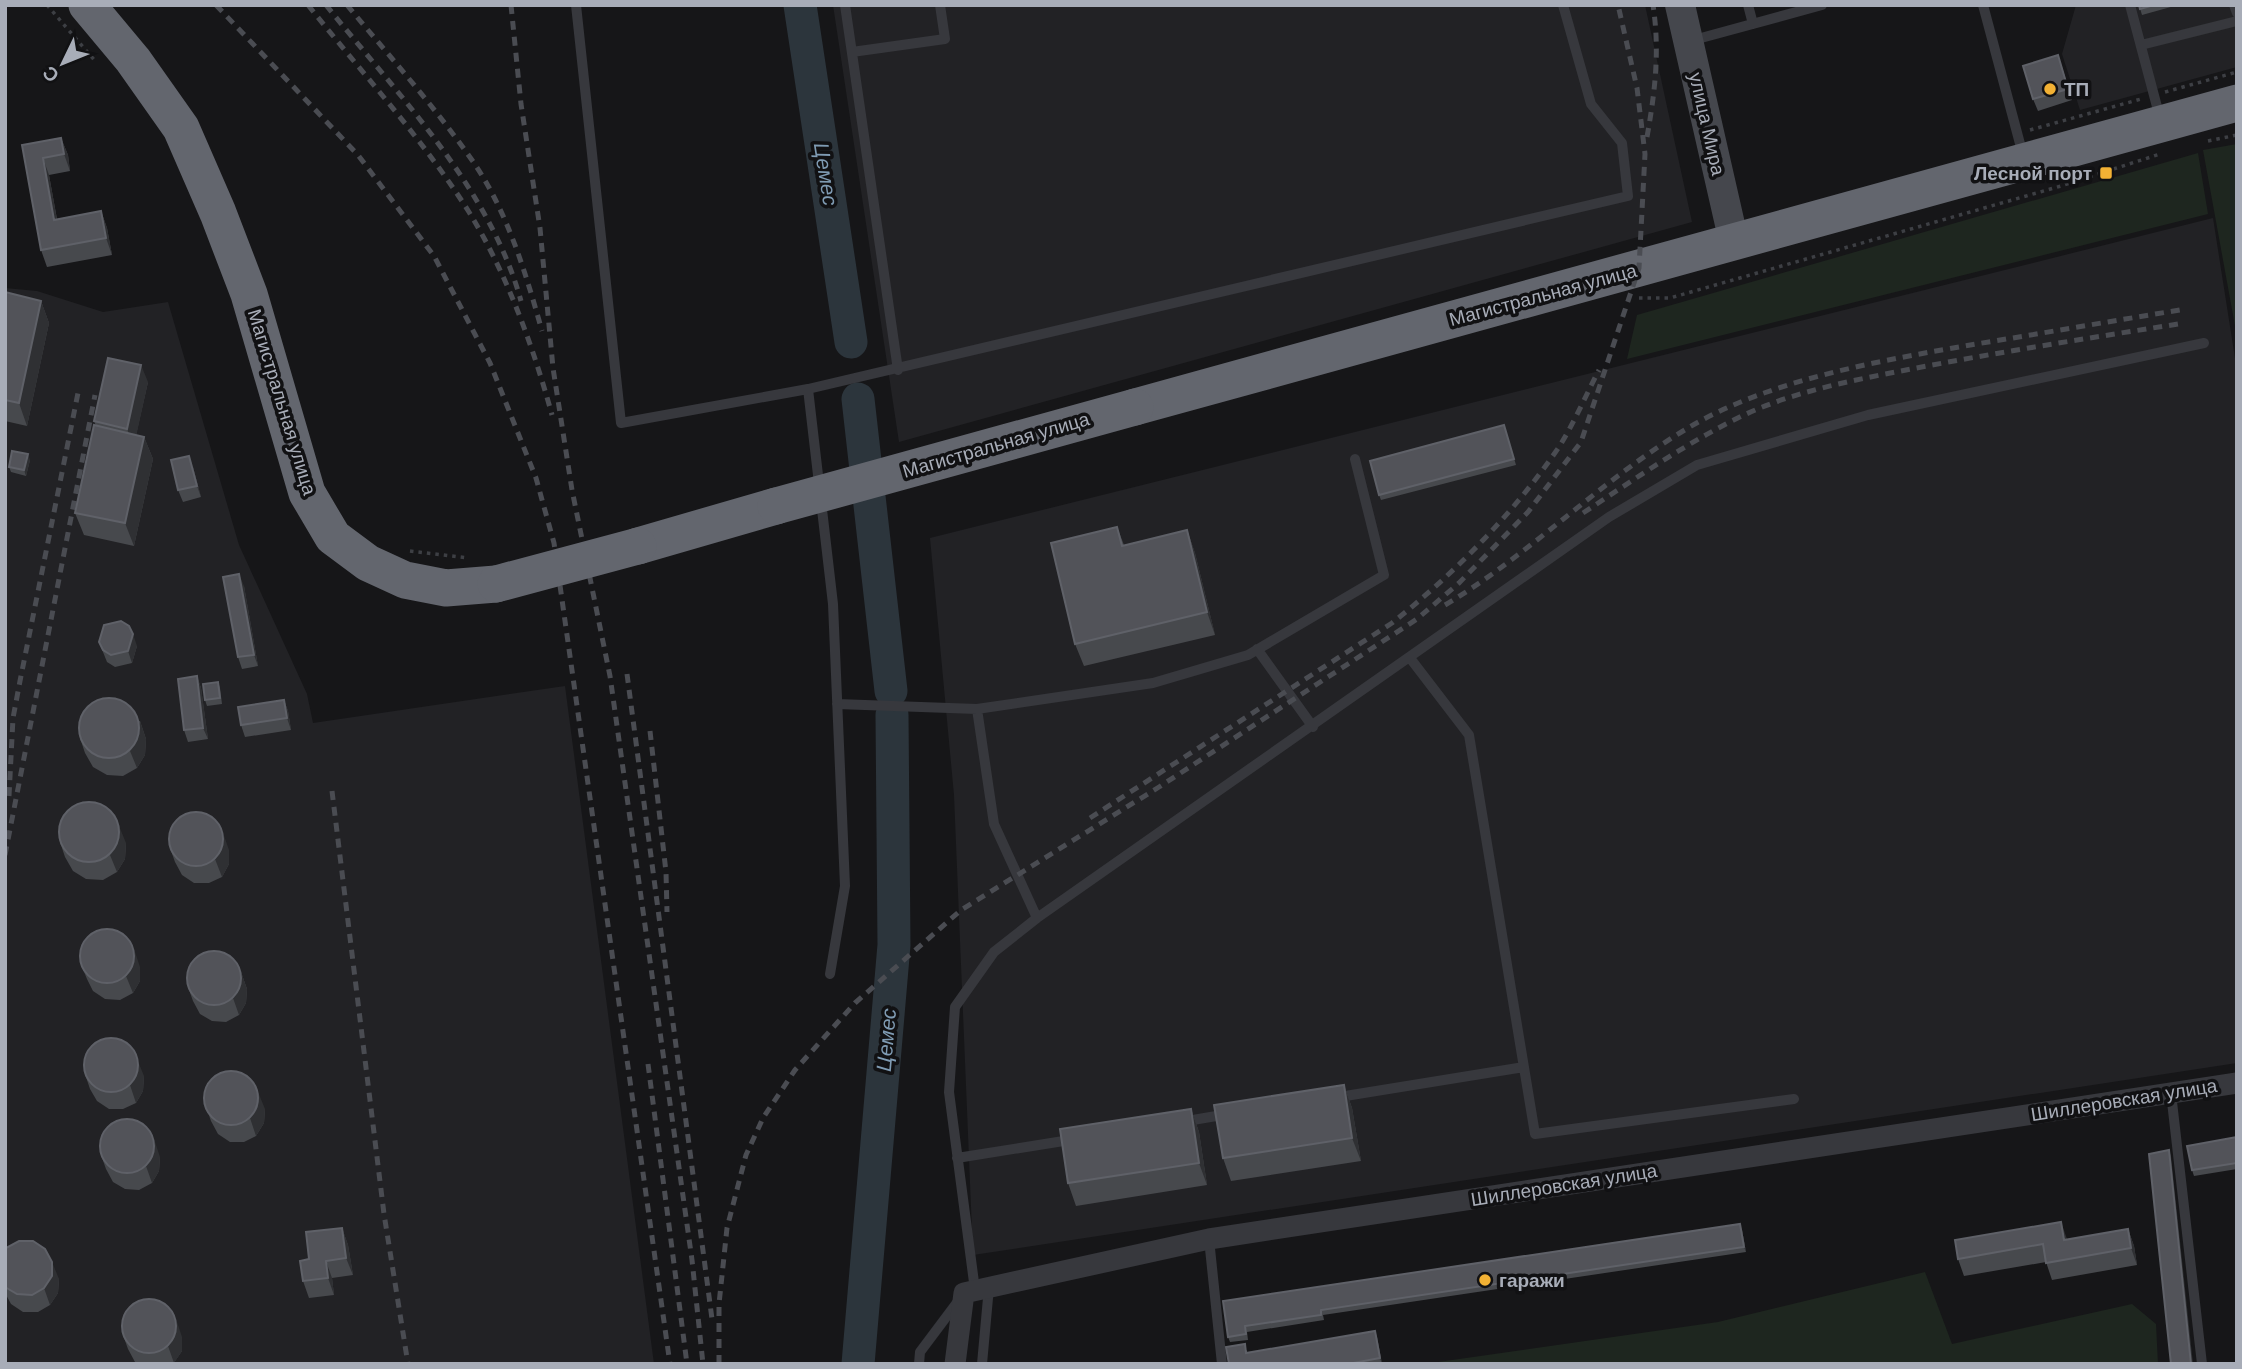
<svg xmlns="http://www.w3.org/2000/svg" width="2242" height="1369" font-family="Helvetica,sans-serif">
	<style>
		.built { fill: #222225 }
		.green { fill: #1e261f }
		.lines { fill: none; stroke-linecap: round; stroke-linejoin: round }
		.river { stroke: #2c353c; stroke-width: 33 }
		.path { stroke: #3d3f44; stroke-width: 3.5; stroke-dasharray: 3.5 5; stroke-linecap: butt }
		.lane { stroke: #37383d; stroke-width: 10 }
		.street { stroke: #37383d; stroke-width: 21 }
		.secondary { stroke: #45474d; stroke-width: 30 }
		.highway { stroke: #63666e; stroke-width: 37 }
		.rail { stroke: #4a4c52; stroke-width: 5; stroke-dasharray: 9 7; stroke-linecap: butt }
		.highway-bridge { stroke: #63666e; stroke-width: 37 }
		.wall { fill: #47494d }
		.shaded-wall { fill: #2f3033 }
		.building { fill: #525359; stroke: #5f6168; stroke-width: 2 }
		.poi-dot { fill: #f2b134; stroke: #111113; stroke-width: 2.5 }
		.labels { text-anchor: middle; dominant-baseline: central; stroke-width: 7; stroke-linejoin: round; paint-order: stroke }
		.poi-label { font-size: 19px; font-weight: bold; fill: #a8adb8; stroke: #111113; text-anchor: start }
		.street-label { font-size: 19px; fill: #a8adb8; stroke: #111113 }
		.water-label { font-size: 21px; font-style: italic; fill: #7f9bb3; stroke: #111113 }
	</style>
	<rect width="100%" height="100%" fill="#161618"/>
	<path class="built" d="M833 5H1645L1692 222 899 442Z
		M2076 5H2237V67L2080 110 2062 54Z
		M2213 218 2237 371V1063L973 1255 954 795 930 538Z
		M5 288 37 291 103 312 168 302 239 545 307 694 313 723 565 686 654 1364H5Z"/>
	<path class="green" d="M2237 144V337L2203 150Z
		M2198 153 2208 214 1627 359 1637 315Z
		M1925 1272 1952 1344 2132 1304 2156 1324 2158 1364H1424L1718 1322Z"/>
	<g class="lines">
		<path class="river" d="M800 5 851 342
			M858 399 891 691
			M858 1364 894 945 892 715"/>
		<path class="path" d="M47 5 96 62
			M2165 92 2237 72
			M2030 130 2141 99
			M2208 141 2237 135
			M1639 298H1670L2061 186 2160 154
			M410 551 469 558"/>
		<path class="lane" d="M576 5 621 423 808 389 833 604 845 886 830 974
			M845 5 898 370
			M1748 5 1753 24
			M1983 5 2023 155
			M2130 5 2160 118
			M2234 5 2237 13
			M1690 41 1822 5
			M2141 45 2237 21
			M852 52 945 39 940 5
			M808 389 1628 196 1622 143 1591 104 1563 5
			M1257 649 1313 727
			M1410 658 1469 735 1535 1134 1794 1099
			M837 704 977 709 1153 683 1248 655 1384 575 1355 459
			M977 709 994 824 1037 918
			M2171 1093 2202 1364
			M1333 1098 1524 1067
			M1181 1122 1228 1114
			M957 1158 1076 1139
			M1209 1239 1222 1364
			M975 1290 949 1092 955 1007 994 952 1037 918 1609 517 1697 465 1868 415 2204 343
			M919 1364 920 1352 959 1300
			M982 1364 989 1287"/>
		<path class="street" d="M955 1364 964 1293 1209 1239 2237 1083"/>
		<path class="secondary" d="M1680 5 1734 242"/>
		<path class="highway" d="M87 5 133 60 181 128 218 213 249 294 307 493 333 537 368 563 405 580 446 588 496 584
			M1135 407 2237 103
			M638 546 776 506"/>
		<path class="rail" d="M216 5 358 155 434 256 490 363 536 478 554 543 670 1364
			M308 5C362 73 423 139 469 212 507 274 533 346 552 415
			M326 5C398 95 490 188 521 301
			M347 5C390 57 436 108 474 163 508 213 526 274 542 331
			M511 5 521 104 540 228 553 368 572 490 610 676 692 1260 703 1364
			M1647 137C1655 92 1660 51 1653 5
			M1583 513C1635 479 1686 443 1742 416 1794 391 1855 380 1911 369 2000 352 2089 338 2178 324
			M1445 605C1531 554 1602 479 1688 428 1770 379 1884 360 1976 344 2044 333 2112 321 2180 310
			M627 674 712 1319
			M650 731 666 872 667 912
			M332 791 384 1214 408 1364
			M9 796 13 718 20 681 78 393
			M1090 818 1392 623C1454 574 1514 513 1559 447 1574 423 1586 395 1599 370
			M5 855 95 395
			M648 1064 687 1364
			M719 1364V1304L727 1228 746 1155 763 1118 795 1070 855 1003 961 910 1159 787 1417 619 1459 583 1528 512 1581 442 1639 268 1645 154 1637 88 1618 5"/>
		<path class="highway-bridge" d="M776 506 1135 407
			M496 584 638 546"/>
	</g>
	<path class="wall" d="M2139 5H2178L2142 15Z
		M2062 67 2072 100 2038 111 2033 99Z
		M61 138 68 155 70 171 49 175 57 219 101 211 107 228 112 255 47 267 41 250 22 145Z
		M5 292 41 301 49 323 27 426 5 421Z
		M148 382 136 435 144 437 153 459 134 546 84 535 75 513 96 426 94 421Z
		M1506 431 1516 465 1381 500 1379 495Z
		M30 460 26 476 11 472 9 467Z
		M193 467 201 497 183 502 178 490Z
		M1117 527 1124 545 1187 530 1195 553 1215 635 1084 666 1075 644Z
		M244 586 258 666 242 669 238 657Z
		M99 642 137 646 132 663 115 667 107 662Z
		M197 676 201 688 208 739 188 742 184 730Z
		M218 682 220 688 222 704 207 706 205 700Z
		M284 700 288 711 291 730 245 737 241 725Z
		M140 721 146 739 145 755 137 768 123 776 107 775 93 767 85 753 79 735Z
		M59 839 126 843 125 859 117 872 103 880 86 879 73 871 65 857Z
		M169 845 229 850V864L222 877 209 883H194L182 875 175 862Z
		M80 962 140 967V981L133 993 120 1000 105 999 93 991 87 979Z
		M241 972 247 989 246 1003 239 1015 226 1022 212 1021 200 1014 193 1001 187 984Z
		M84 1071 144 1076 143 1091 136 1103 123 1109H109L97 1101 90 1089Z
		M1344 1085 1352 1108 1361 1161 1231 1181 1223 1158Z
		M205 1104 265 1109 264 1123 256 1136 244 1142H230L218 1134 211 1121Z
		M1191 1109 1199 1132 1207 1185 1076 1206 1068 1183Z
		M2237 1137V1169L2194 1176 2192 1170Z
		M100 1152 160 1157 159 1171 152 1183 139 1190 125 1189 113 1182 106 1169Z
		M342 1228 348 1245 353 1275 332 1278 334 1295 309 1298 303 1281 309 1259Z
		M2128 1229 2134 1246 2137 1265 2052 1280 2046 1262 1964 1276 1958 1259Z
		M1742 1230 1746 1252 1323 1315 1324 1320 1247 1332 1248 1340 1230 1342 1228 1337 1223 1301Z
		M5 1250 59 1279 58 1293 50 1305 38 1312H23L11 1304 5 1293Z
		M1375 1331 1377 1337 1382 1364H1229L1247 1350V1353Z
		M122 1332 182 1337V1351L173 1364H139L135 1362 128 1349Z"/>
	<path class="shaded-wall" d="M61 138 68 155 70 171 64 154Z
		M43 158 49 175 60 237 54 220Z
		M101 211 107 228 112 255 106 238Z
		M41 301 49 323 27 426 19 403Z
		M141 365 148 382 134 446 127 429Z
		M144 437 153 459 134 546 125 523Z
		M28 454 30 460 26 476 24 470Z
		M189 456 193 467 201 497 197 486Z
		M1187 530 1195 553 1215 635 1207 612Z
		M239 574 244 586 258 666 254 655Z
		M133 634 137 646 132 663 128 651Z
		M197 676 201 688 208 739 203 728Z
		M284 700 288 711 291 730 287 718Z
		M140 721 146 739 145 755 137 768 130 751Z
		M119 826 126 843 125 859 117 872 110 855Z
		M223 833 229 850V864L222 877 215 859Z
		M134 949 140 967V981L133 993 126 976Z
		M241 972 247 989 246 1003 239 1015 233 998Z
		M137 1059 144 1076 143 1091 136 1103 130 1085Z
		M1344 1085 1352 1108 1361 1161 1352 1138Z
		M258 1092 265 1109 264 1123 256 1136 250 1118Z
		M1191 1109 1199 1132 1207 1185 1199 1163Z
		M154 1139 160 1157 159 1171 152 1183 146 1166Z
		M2169 1150 2171 1156 2193 1364H2191Z
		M2061 1222 2067 1239 2070 1257 2064 1240Z
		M1740 1224 1742 1230 1746 1252 1744 1247Z
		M342 1228 348 1245 353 1275 346 1258Z
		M2128 1229 2134 1246 2137 1265 2131 1248Z
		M326 1261 332 1278 334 1295 328 1278Z
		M52 1262 59 1279 58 1293 50 1305 44 1288Z
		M176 1319 182 1337V1351L174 1363 168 1346Z
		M1375 1331 1377 1337 1382 1364 1380 1358Z"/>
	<path class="building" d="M2139 5H2154L2140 9Z
		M2058 55 2068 89 2033 99 2023 66Z
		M61 138 64 154 43 158 54 220 101 211 106 238 41 250 22 145Z
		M5 292 41 301 19 403 5 400Z
		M108 358 141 365 127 429 94 421Z
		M94 425 144 437 125 523 75 513Z
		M1504 425 1514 459 1379 495 1370 461Z
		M12 451 28 454 24 470 9 467Z
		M189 456 197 486 178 490 171 460Z
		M1117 527 1122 546 1187 530 1207 612 1075 644 1051 543Z
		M239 574 254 655 238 657 223 577Z
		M121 621 129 626 133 634 128 651 111 655 103 650 99 642 104 625Z
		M197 676 203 728 184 730 178 679Z
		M218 682 220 698 205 700 203 684Z
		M79 728a30 30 0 1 1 60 0a30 30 0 1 1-60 0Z
		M284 700 287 718 241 725 238 707Z
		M59 832a30 30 0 1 1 60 0a30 30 0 1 1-60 0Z
		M169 839a27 27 0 1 1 54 0a27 27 0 1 1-54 0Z
		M80 956a27 27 0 1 1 54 0a27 27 0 1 1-54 0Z
		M187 978a27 27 0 1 1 54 0a27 27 0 1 1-54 0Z
		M84 1065a27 27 0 1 1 54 0a27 27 0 1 1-54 0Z
		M204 1098a27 27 0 1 1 54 0a27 27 0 1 1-54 0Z
		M1344 1085 1352 1138 1223 1158 1214 1105Z
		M1191 1109 1199 1163 1068 1183 1060 1129Z
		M100 1146a27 27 0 1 1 54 0a27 27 0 1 1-54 0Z
		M2237 1137V1163L2192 1170 2187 1146Z
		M2169 1150 2191 1364H2171L2149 1154Z
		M2061 1222 2064 1240 2128 1229 2131 1248 2046 1263 2043 1244 1958 1259 1955 1240Z
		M1740 1224 1744 1247 1321 1310V1315L1245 1326 1246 1334 1228 1337 1223 1301Z
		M342 1228 346 1258 326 1261 328 1278 303 1281 300 1261 309 1259 306 1232Z
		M19 1241H33L45 1249 52 1262V1276L44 1288 32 1295 17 1294 5 1287V1250L6 1248Z
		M122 1326a27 27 0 1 1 54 0a27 27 0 1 1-54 0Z
		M1375 1331 1380 1358 1348 1364H1229L1226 1347 1245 1344 1246 1353Z"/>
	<g class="poi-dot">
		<circle cx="2050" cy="89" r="7"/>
		<rect x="2099" y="166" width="14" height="14" rx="3.5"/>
		<circle cx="1485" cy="1280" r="7"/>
	</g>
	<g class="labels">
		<g class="poi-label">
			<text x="2064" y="89">ТП</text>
			<text x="2092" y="173" text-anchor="end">Лесной порт</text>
			<text x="1499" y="1280">гаражи</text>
		</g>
		<g class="street-label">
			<text transform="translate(1707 124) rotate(77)">улица Мира</text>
			<text transform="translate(1543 295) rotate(-15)">Магистральная улица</text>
			<text transform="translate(282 402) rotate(73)">Магистральная улица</text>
			<text transform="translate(996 445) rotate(-16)">Магистральная улица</text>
			<text transform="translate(2124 1100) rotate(-9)">Шиллеровская улица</text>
			<text transform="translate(1564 1185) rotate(-9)">Шиллеровская улица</text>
		</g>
		<g class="water-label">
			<text transform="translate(826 174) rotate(81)">Цемес</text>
			<text transform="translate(886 1040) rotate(-85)">Цемес</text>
		</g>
	</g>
	<rect width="2242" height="1369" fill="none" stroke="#a8adb8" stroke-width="14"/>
	<g transform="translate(63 63) rotate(227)" stroke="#111113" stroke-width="5" paint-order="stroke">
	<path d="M0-5L12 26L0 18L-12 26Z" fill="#a8adb8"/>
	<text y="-10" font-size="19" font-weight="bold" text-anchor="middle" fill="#a8adb8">С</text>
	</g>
</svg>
